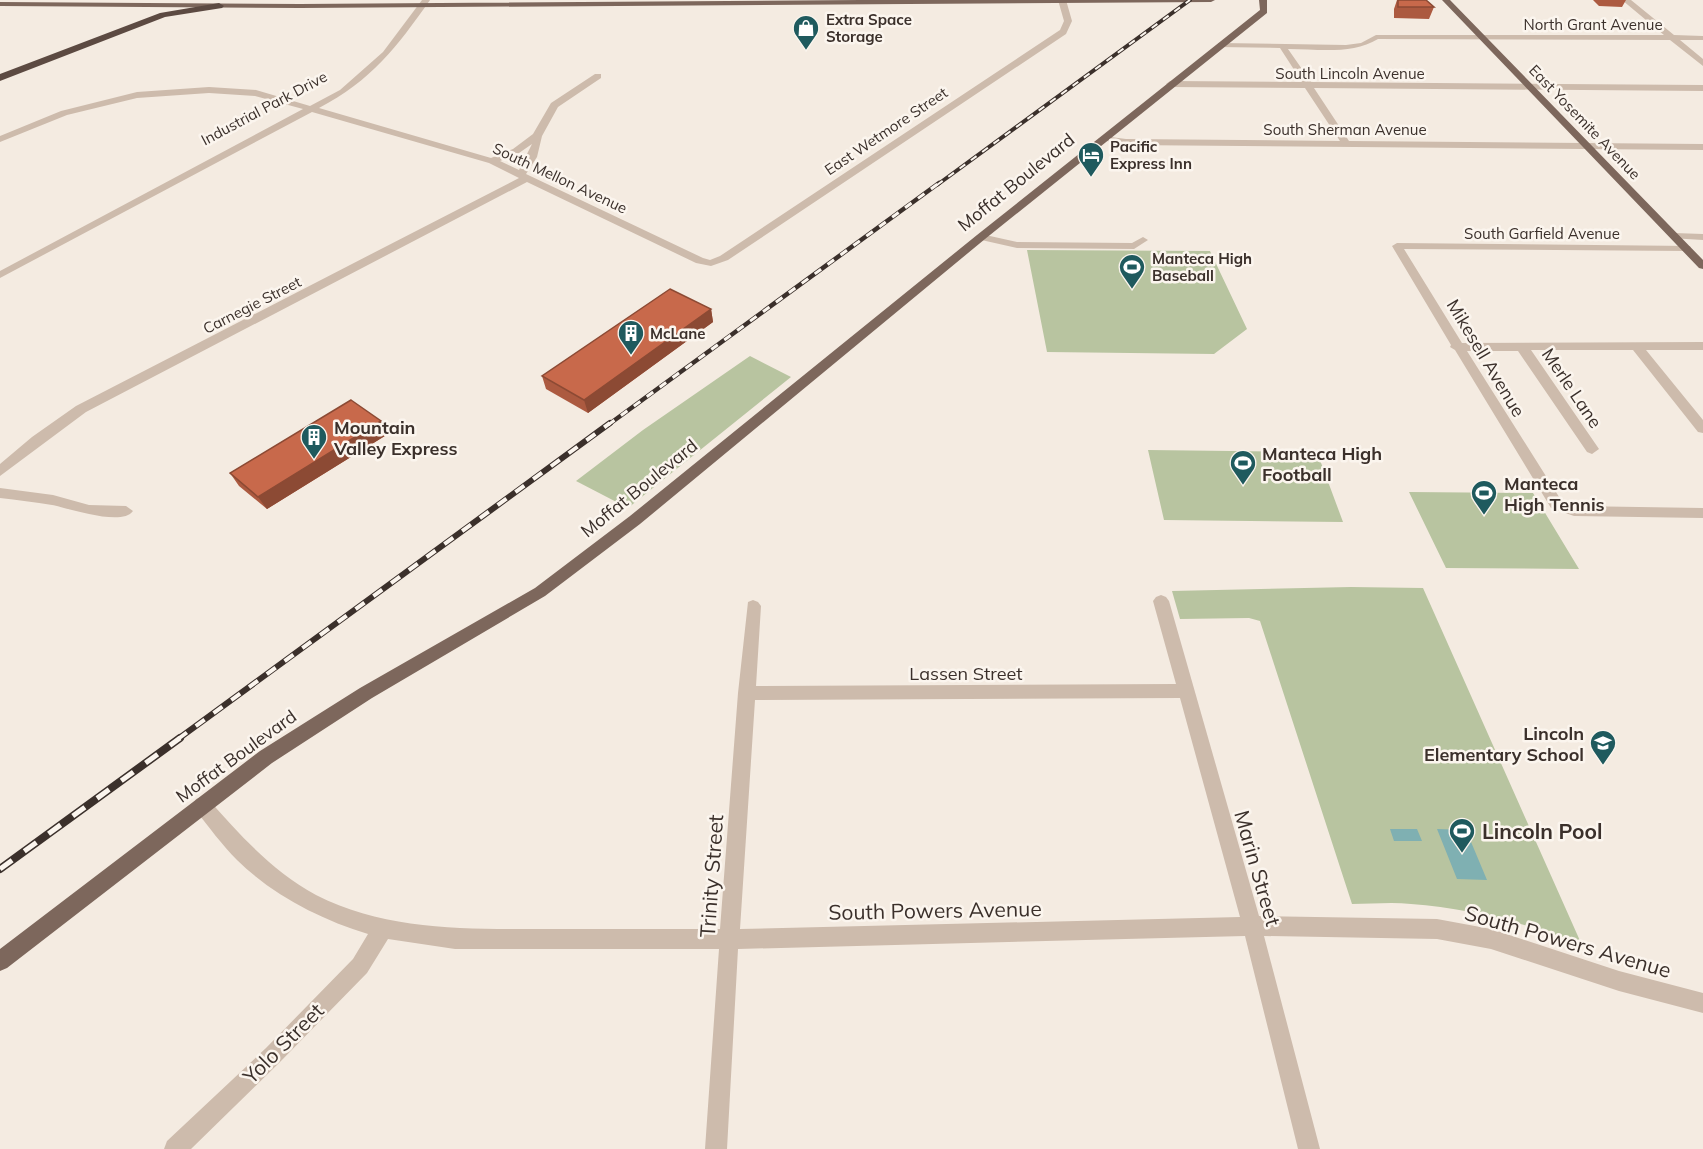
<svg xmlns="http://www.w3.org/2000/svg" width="1703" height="1149" font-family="Mulish,sans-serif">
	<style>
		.green { fill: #b8c4a0 }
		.water { fill: #7fb0b2 }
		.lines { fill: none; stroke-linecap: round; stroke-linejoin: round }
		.minor { fill: #cdbbac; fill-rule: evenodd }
		.major { fill: #7d675c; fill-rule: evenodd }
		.highway { fill: #5c4a42; fill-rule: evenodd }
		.rail-far3-casing { stroke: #3b302b; stroke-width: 4 }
		.rail-far2-casing { stroke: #3b302b; stroke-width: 4.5 }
		.rail-far1-casing { stroke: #3b302b; stroke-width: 6 }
		.rail-casing { stroke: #3b302b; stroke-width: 8 }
		.rail-far3 { stroke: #fbf5ee; stroke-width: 2; stroke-dasharray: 7; stroke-linecap: butt }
		.rail-far2 { stroke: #fbf5ee; stroke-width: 3; stroke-dasharray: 8; stroke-linecap: butt }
		.rail-far1 { stroke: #fbf5ee; stroke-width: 4; stroke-dasharray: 11; stroke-linecap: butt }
		.rail { stroke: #fbf5ee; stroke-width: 5; stroke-dasharray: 15; stroke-linecap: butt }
		.wall { fill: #ac5a40 }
		.shaded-wall { fill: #8c4a34 }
		.building { fill: #c8694b; stroke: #8c4a34; stroke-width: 1.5 }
		.labels { text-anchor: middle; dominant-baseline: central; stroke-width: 5; stroke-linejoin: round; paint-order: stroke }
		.far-poi-label { font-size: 15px; font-weight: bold; fill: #3b302b; stroke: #fbf5ee; text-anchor: start }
		.far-street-label { font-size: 15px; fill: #3b302b; stroke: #fbf5ee }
		.street-label { font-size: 18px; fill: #3b302b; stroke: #fbf5ee }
		.poi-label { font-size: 18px; font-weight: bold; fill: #3b302b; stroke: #fbf5ee; text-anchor: start }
		.near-poi-label { font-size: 21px; font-weight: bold; fill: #3b302b; stroke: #fbf5ee; text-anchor: start }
		.near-street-label { font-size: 21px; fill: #3b302b; stroke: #fbf5ee }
	</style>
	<rect width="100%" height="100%" fill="#f4ebe1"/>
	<path class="green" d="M1027 250 1210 251 1247 329 1214 354 1047 352Z
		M750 356 791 377 628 508 576 481 643 430Z
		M1148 450 1317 452 1343 522 1164 520Z
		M1409 492 1533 493 1579 569 1446 568Z
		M1351 587 1423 588 1581 943C1526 924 1470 908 1411 904 1392 902 1371 904 1352 904L1260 621 1249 618 1180 619 1172 591Z"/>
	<path class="water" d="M1390 829H1417L1422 841H1394Z
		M1437 829 1466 830 1487 880 1457 879Z"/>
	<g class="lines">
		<path class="minor" d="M422 0H430C397 47 371 81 319 108L491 158 513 149 533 134 551 103 595 74H601V78L558 107 542 136 537 157 526 174 703 258 710 260 720 256 1060 30 1064 21 1058 0H1066L1072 21 1066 34 728 260 711 266 696 263 527 182 86 412 0 476V464L32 437 76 406 519 178 489 163 312 112 0 278V271L303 109 255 96 209 93 137 98 67 115 0 142V136L61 111 137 92 209 87 256 90 310 106 340 90 383 52ZM532 144 519 170 500 161 519 153Z
			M1622 0H1631L1674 35 1703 36V40H1680L1703 59V66L1670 40 1378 39C1352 55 1318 49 1288 49L1311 82 1703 85V91L1314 88 1349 141 1703 144V150L1126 145 1098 139 1103 136 1126 139 1340 141 1305 88 1170 87 1166 84 1170 81 1302 82 1280 48 1218 47V43H1221L1346 45 1361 43 1376 35H1664Z
			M1674 233 1703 234V240L1670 238V234Z
			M981 234 1017 242 1132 243 1143 237 1148 240 1134 249 1017 248 977 239 976 237Z
			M1397 243 1690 246 1691 248 1686 251 1404 249 1462 343 1703 342V350H1646L1703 420V433L1698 432 1633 350H1531L1599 449 1592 454 1587 452 1518 351H1467L1561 500 1575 506 1703 508V518L1574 516 1551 508 1455 350 1450 347 1451 345 1392 246Z
			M0 488 53 495 89 505 126 506 133 511C122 527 68 508 52 505 35 502 17 500 0 498Z
			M1161 595 1166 597 1169 601 1259 916 1437 919 1491 929 1619 971 1703 993V1013L1619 991 1491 949 1437 939 1264 936 1320 1149H1298L1245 936 738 949 727 1149H705L719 949H455L388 939 367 973 280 1062 191 1149H164L167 1141 266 1048 353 959 368 934C320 919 274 896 237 860 222 845 209 827 196 811L193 805 196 799 202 797 208 799C241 836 272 871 316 895 389 932 472 929 552 929 608 929 664 929 720 929L738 693 748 602 753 600 758 602 761 606 756 686 1176 684 1153 601 1156 597ZM1180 698 1240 917 740 929 755 700Z"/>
		<path class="major" d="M861 0H1215L1211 2 300 8 0 6V2L300 4Z
			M1259 0H1267V13L985 239 640 524 545 596 372 698 272 763 7 968 0 971V949L260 751 360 688 535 588 630 516 977 235 1260 10Z
			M1442 0H1450L1703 260V269L1699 268Z"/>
		<path class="highway" d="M219 3 224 6 222 8 165 17 0 81V74L160 13Z"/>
		<g class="rail-far3-casing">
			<path id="rail-far3" d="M937 185 1190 0"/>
		</g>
		<g class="rail-far2-casing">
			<path id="rail-far2" d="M608 425 939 183"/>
		</g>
		<g class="rail-far1-casing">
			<path id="rail-far1" d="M178 739 610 423"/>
		</g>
		<g class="rail-casing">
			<path id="rail" d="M0 869 180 738"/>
		</g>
		<use href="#rail-far3" class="rail-far3"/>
		<use href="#rail-far2" class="rail-far2"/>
		<use href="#rail-far1" class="rail-far1"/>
		<use href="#rail" class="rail"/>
	</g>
	<path class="wall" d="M1397 0H1426L1434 7 1429 19 1394 18V9Z
		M1593 0H1626L1622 7 1599 6Z
		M711 309 713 322 588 413 546 389 542 376Z
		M388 434 267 509 239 486 230 473Z"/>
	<path class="shaded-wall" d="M711 309 713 322 588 413 584 400Z
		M381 421 388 434 267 509 258 497Z"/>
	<path class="building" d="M1398 0H1426L1434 7H1398Z
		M670 289 711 309 584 400 542 376Z
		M351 400 381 421 258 497 230 473Z"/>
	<defs>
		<g id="shop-pin" transform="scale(1.35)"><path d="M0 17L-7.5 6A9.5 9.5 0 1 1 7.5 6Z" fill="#1f5a5e" stroke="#fbf5ee"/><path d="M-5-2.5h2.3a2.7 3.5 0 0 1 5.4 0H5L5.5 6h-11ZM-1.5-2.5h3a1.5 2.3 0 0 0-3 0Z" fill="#fff"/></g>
		<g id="hotel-pin" transform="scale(1.35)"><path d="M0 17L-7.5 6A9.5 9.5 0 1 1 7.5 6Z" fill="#1f5a5e" stroke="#fbf5ee"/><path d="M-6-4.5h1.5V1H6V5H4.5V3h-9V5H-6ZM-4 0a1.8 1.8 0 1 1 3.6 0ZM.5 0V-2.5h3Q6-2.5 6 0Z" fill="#fff"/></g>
		<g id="stadium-pin" transform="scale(1.35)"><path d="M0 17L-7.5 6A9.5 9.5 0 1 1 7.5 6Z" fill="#1f5a5e" stroke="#fbf5ee"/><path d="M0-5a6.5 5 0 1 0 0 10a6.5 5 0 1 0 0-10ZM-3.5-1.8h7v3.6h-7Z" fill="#fff"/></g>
		<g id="building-pin" transform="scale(1.35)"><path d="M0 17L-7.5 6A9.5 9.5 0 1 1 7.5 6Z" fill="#1f5a5e" stroke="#fbf5ee"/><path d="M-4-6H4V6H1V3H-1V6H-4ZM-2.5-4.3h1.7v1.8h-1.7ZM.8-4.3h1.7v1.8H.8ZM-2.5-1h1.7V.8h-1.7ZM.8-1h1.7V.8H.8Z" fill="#fff"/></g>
		<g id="school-pin" transform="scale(1.35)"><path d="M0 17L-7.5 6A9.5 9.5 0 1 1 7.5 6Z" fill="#1f5a5e" stroke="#fbf5ee"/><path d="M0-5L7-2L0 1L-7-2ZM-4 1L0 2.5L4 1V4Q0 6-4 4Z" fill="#fff"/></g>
	</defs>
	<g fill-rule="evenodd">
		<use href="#shop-pin" x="806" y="28"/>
		<use href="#hotel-pin" x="1091" y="155"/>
		<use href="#stadium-pin" x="1132" y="267"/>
		<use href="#building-pin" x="631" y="333"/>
		<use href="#building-pin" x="314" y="437"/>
		<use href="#stadium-pin" x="1243" y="463"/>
		<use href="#stadium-pin" x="1484" y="493"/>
		<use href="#school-pin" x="1603" y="743"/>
		<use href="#stadium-pin" x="1462" y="831"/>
	</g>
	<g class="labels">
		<g class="far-poi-label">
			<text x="826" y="19">Extra Space<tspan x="826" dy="17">Storage</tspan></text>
			<text x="1110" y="146">Pacific<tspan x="1110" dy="17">Express Inn</tspan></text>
			<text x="1152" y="258">Manteca High<tspan x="1152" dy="17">Baseball</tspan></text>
			<text x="650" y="333">McLane</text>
		</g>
		<g class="far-street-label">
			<text x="1593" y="24">North Grant Avenue</text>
			<text x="1350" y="73">South Lincoln Avenue</text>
			<text transform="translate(264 108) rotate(-28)">Industrial Park Drive</text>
			<text transform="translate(1585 122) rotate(46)">East Yosemite Avenue</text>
			<text x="1345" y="129">South Sherman Avenue</text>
			<text transform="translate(886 131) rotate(-34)">East Wetmore Street</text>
			<text transform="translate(560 178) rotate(25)">South Mellon Avenue</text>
			<text x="1542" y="233">South Garfield Avenue</text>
			<text transform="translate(252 305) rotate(-27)">Carnegie Street</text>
		</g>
		<g class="street-label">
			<text transform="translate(1016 182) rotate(-39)">Moffat Boulevard</text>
			<text transform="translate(1486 358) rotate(59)">Mikesell Avenue</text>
			<text transform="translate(1572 388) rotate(56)">Merle Lane</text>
			<text transform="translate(639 488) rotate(-39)">Moffat Boulevard</text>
			<text x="966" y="673">Lassen Street</text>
			<text transform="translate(236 756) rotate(-36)">Moffat Boulevard</text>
		</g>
		<g class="poi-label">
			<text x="334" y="427">Mountain<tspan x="334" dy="21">Valley Express</tspan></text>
			<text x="1262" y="453">Manteca High<tspan x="1262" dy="21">Football</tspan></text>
			<text x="1504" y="483">Manteca<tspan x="1504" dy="21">High Tennis</tspan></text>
			<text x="1584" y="733" text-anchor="end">Lincoln<tspan x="1584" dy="21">Elementary School</tspan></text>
		</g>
		<g class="near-poi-label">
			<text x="1482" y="831">Lincoln Pool</text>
		</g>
		<g class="near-street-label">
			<text transform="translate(1258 868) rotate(74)">Marin Street</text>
			<text transform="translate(711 876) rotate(-86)">Trinity Street</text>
			<text transform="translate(935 910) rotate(-1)">South Powers Avenue</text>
			<text transform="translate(1568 941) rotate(16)">South Powers Avenue</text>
			<text transform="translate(283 1043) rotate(-45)">Yolo Street</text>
		</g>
	</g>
</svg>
